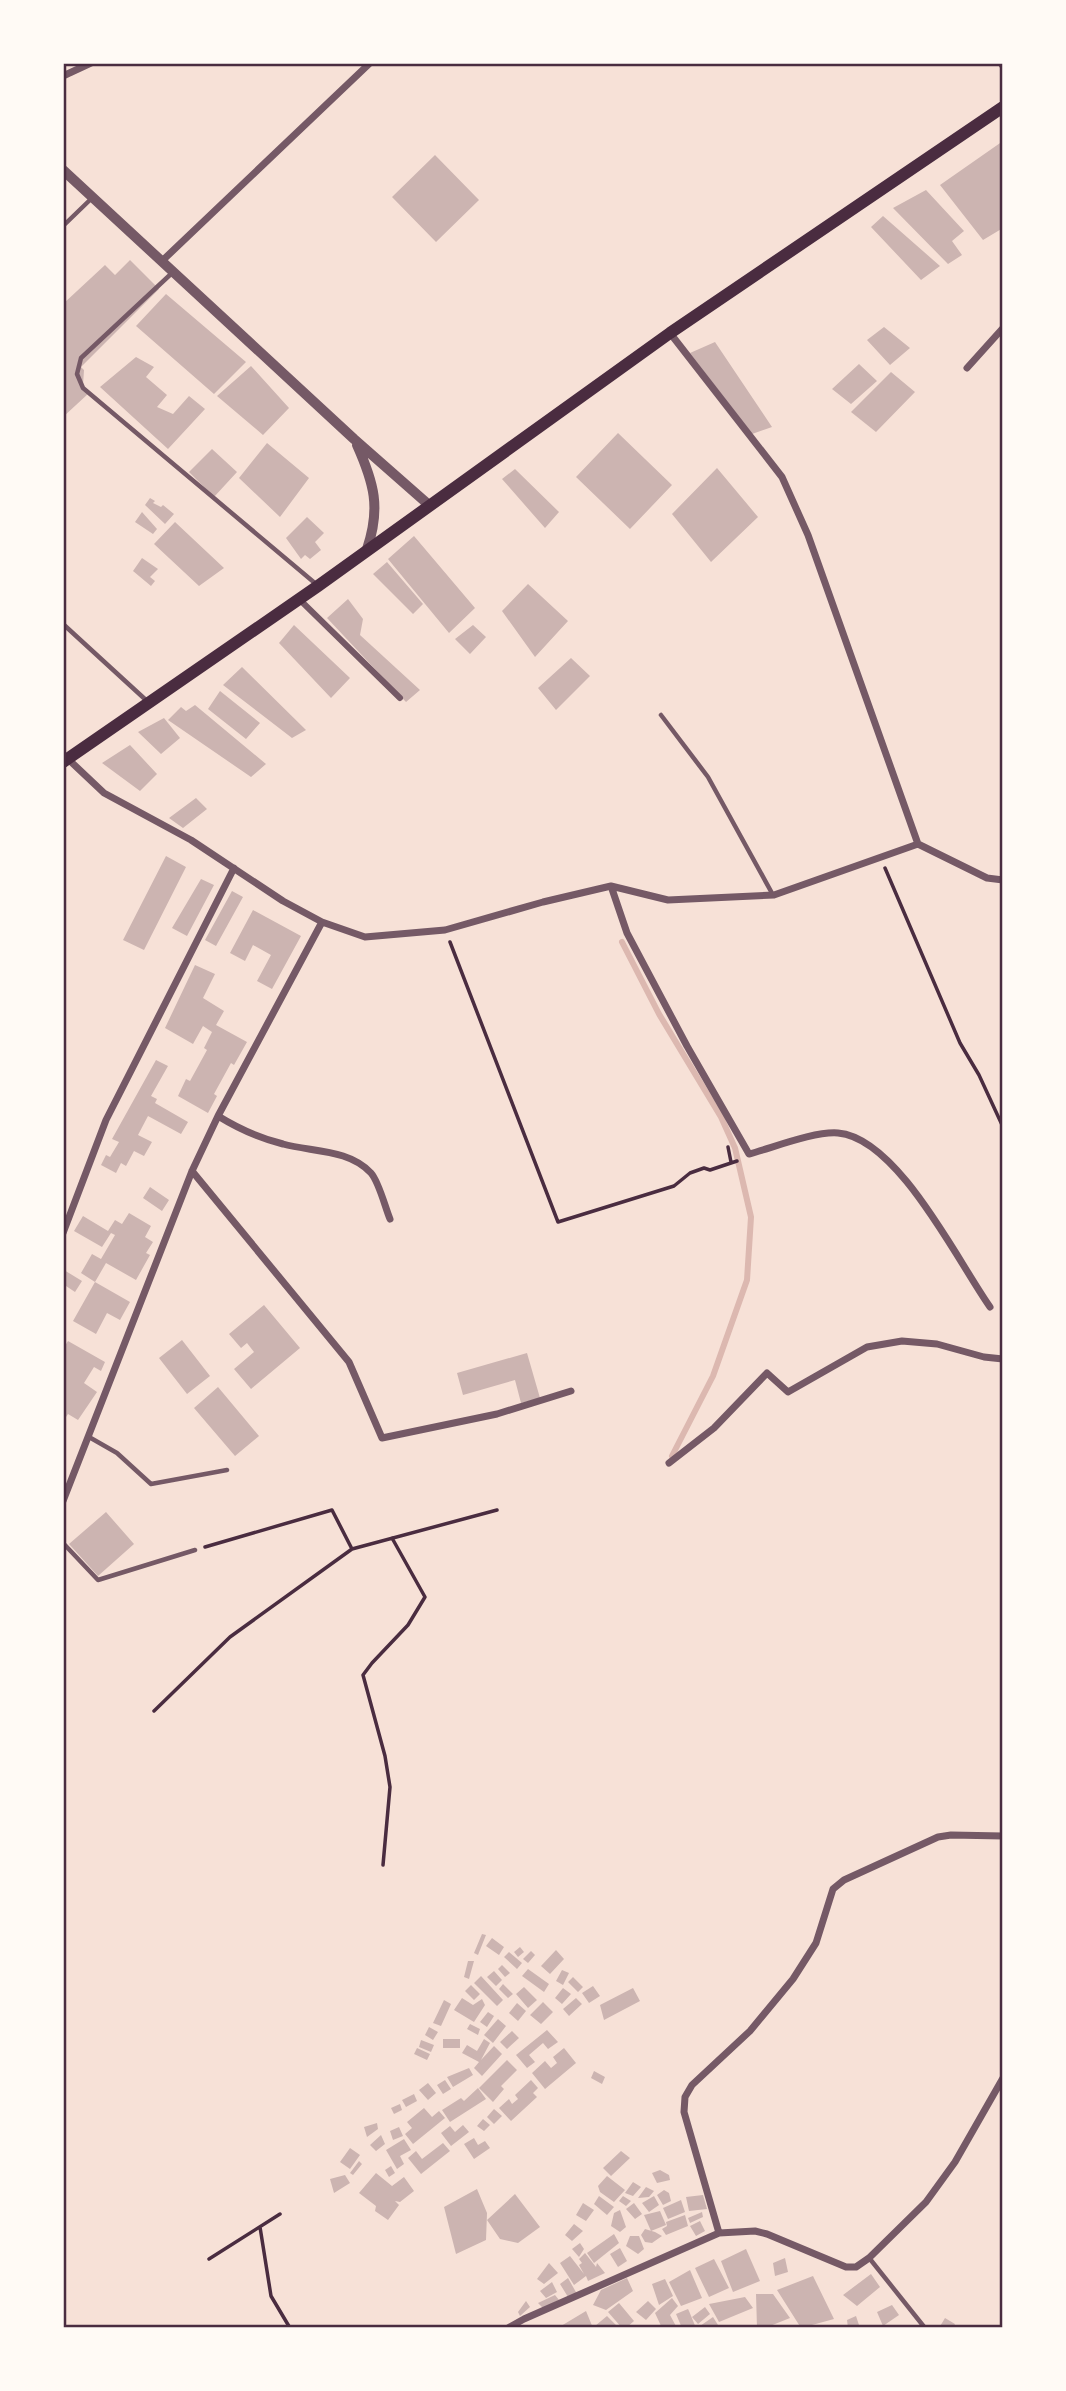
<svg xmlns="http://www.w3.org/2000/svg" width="1066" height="2391" font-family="'PT Sans Narrow',sans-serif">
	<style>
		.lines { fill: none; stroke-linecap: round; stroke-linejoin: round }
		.stream { stroke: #dcb8b0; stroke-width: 6 }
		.building { fill: #ccb4b1 }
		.path { stroke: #4a2c40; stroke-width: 3.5 }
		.service { stroke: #755966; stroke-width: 4.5 }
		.pedestrian { stroke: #755966; stroke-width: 6 }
		.minor { stroke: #755966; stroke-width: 7 }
		.tertiary { stroke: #755966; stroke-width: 10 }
		.secondary { stroke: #4a2c40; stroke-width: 12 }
		.neatline { fill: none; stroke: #4a2c40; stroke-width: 2.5 }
	</style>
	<rect width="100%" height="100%" fill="#f7e1d7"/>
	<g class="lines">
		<path class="stream" d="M622 942 659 1014 721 1117 735 1148 751 1217 747 1280 713 1376 672 1456"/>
	</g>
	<path class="building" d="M1003 141V228L983 240 940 185Z
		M435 155 479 200 436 242 392 197Z
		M926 190 964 231 952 241 962 255 948 264 893 208Z
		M883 216 940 266 921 280 871 227Z
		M130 260 159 289 81 367 84 370 83 385 89 393 63 417V304L105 265 115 275Z
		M166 294 246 362 214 394 136 326Z
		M884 327 910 348 890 365 867 340Z
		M715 342 772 427 752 434 690 353Z
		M136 357 154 367 146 377 167 395 157 407 173 414 189 396 205 409 168 449 100 387Z
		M859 364 877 381 851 404 832 389Z
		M251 366 289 408 263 435 217 396Z
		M891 372 915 392 876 432 851 412Z
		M618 433 672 485 630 529 576 477Z
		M267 443 309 478 280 517 239 478Z
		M212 449 237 472 214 497 189 472Z
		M717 468 758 517 711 562 672 514Z
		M515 469 559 512 545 528 502 479Z
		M150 498 155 501 153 503 161 507 163 505 174 514 165 524 145 505Z
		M142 512 157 529 153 534 135 522Z
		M307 517 324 533 315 542 321 550 310 559 305 555 301 559 286 538Z
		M175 522 224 568 199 586 154 544Z
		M414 536 475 608 449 633 388 559Z
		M142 558 158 569 150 577 155 581 151 586 133 571Z
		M387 562 423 604 413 614 373 574Z
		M528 584 568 621 535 657 502 611Z
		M348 599 363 619 360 635 420 690 406 702 327 618Z
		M294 625 350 678 331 698 279 643Z
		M473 625 486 637 470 654 455 639Z
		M571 658 590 676 556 710 538 688Z
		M242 667 306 730 292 738 223 685Z
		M220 691 260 723 246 739 208 709Z
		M195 705 266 764 251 777 168 720 181 707 186 711Z
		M164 718 180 738 161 754 138 732Z
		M130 745 157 774 140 791 102 763Z
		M196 798 207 809 183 828 169 818Z
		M166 856 186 867 144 950 123 940Z
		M201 879 214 885 187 936 172 928Z
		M232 891 243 897 216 946 205 940Z
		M253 910 301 936 272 989 257 981 271 955 253 945 245 961 230 953Z
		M195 965 215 974 203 998 224 1011 216 1025 247 1042 234 1065 231 1063 214 1094 217 1096 208 1113 178 1096 186 1079 190 1081 207 1050 204 1048 212 1032 203 1026 193 1044 165 1028Z
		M156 1060 168 1066 151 1096 157 1099 155 1103 188 1122 181 1134 148 1116 138 1135 152 1142 144 1156 134 1151 126 1166 121 1163 116 1173 101 1165 106 1155 110 1157 119 1142 112 1139Z
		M150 1187 169 1200 162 1211 143 1198Z
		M129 1213 151 1226 145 1237 153 1242 146 1253 150 1255 136 1280 106 1263 95 1282 81 1273 92 1254 101 1259 115 1235 111 1233 102 1247 74 1231 83 1216 108 1231 115 1220 122 1224Z
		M64 1270 82 1281 75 1292 63 1284Z
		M95 1282 130 1302 120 1320 107 1313 96 1334 73 1321Z
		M264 1305 300 1348 251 1389 234 1369 254 1352 247 1343 241 1348 229 1334Z
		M182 1340 210 1376 187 1394 159 1358Z
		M68 1341 105 1362 101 1371 94 1367 84 1383 97 1392 78 1420 68 1414 66 1417 63 1416V1349Z
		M527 1353 540 1398 521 1403 515 1380 463 1395 457 1373Z
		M218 1387 259 1436 235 1456 194 1408Z
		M106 1512 134 1544 98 1576 69 1544Z
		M482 1934 486 1935 478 1955 474 1953Z
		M492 1938 504 1947 499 1955 486 1946Z
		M520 1947 524 1952 518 1957 514 1952Z
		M556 1950 564 1959 550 1974 541 1966Z
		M531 1951 535 1955 528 1963 523 1959Z
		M509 1952 522 1963 517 1969 504 1957Z
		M468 1961H474L469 1979 464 1977Z
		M502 1965 510 1973 505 1977 498 1969Z
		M528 1969 549 1984 544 1992 522 1976Z
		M562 1970 569 1973 563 1985 556 1981Z
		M494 1971 502 1980 496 1986 487 1977Z
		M481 1976 503 2000 497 2006 474 1983Z
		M573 1977 583 1987 578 1992 568 1982Z
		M503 1984 513 1994 508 1998 499 1989Z
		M471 1985 480 1994 474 2000 465 1991Z
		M593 1986 600 1996 589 2003 582 1993Z
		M524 1987 537 2000 528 2008 516 1994Z
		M563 1988 571 1994 562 2004 555 1998Z
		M633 1988 640 2001 604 2020 600 2005Z
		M462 1998 473 2005 482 1999 485 2005 474 2022 454 2010Z
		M576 1998 582 2004 569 2016 563 2009Z
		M444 2000 451 2004 441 2026 433 2023Z
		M543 2002 553 2012 541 2024 530 2015Z
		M517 2003 526 2011 518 2021 509 2013Z
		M488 2012 494 2016 487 2027 480 2022Z
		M498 2019 506 2026 493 2043 484 2035Z
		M470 2024 480 2029 478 2035 467 2029Z
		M429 2027 438 2032 433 2040 425 2035Z
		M547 2030 558 2042 548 2049 543 2043 529 2055 535 2062 527 2068 516 2055Z
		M512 2031 519 2038 507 2049 500 2042Z
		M443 2039H460V2048H443Z
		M484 2039 490 2043 481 2060 494 2046 502 2054 482 2076 474 2068 479 2062 462 2053 467 2045 477 2051Z
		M421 2040 434 2045 431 2052 419 2047Z
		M417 2048 430 2054 427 2060 414 2054Z
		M564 2048 576 2063 545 2089 532 2073 545 2061 551 2068 557 2063 553 2057Z
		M507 2060 517 2070 501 2086 504 2089 493 2102 479 2088Z
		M469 2068 473 2075 453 2087 447 2077Z
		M594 2071 605 2077 602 2084 591 2078Z
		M445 2080 451 2089 443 2094 437 2085Z
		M531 2080 538 2088 533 2093 537 2097 511 2121 499 2108 509 2099 512 2104 518 2099 515 2095Z
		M428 2083 436 2093 428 2100 419 2090Z
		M478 2088 486 2099 450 2122 442 2110 461 2098 464 2101Z
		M414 2094 417 2101 406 2107 402 2100Z
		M400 2104 402 2110 394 2114 391 2108Z
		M424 2108 432 2117 439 2111 445 2118 413 2144 405 2134 412 2128 407 2122Z
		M494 2109 502 2116 494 2124 487 2117Z
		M483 2119 490 2125 484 2131 477 2126Z
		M377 2123 378 2129 367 2137 364 2127Z
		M463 2125 469 2132 451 2146 441 2133 450 2126 455 2132Z
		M399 2127 403 2136 393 2140 390 2131Z
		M381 2135 385 2144 376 2151 370 2145Z
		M474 2138 478 2145 485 2141 490 2148 474 2159 464 2144Z
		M404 2139 411 2150 400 2156 404 2164 397 2169 386 2150Z
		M443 2143 450 2151 421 2174 408 2158 416 2151 422 2159Z
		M350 2148 360 2155 350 2169 340 2162Z
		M621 2151 630 2158 611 2176 603 2168Z
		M359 2161 362 2164 353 2175 350 2173Z
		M391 2166 395 2173 389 2177 385 2170Z
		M660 2170 669 2175 670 2180 657 2183 652 2173Z
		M376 2173 392 2186 404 2177 414 2191 400 2202 395 2201 399 2205 388 2220 375 2211 376 2206 359 2193Z
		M345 2175 350 2183 334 2193 330 2179Z
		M607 2176 625 2190 614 2202 600 2192 598 2186Z
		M633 2182 641 2187 633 2196 625 2193Z
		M646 2187 654 2191 649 2197 638 2198Z
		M477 2189 487 2213 486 2240 456 2254 444 2207Z
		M664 2190 669 2193 671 2201 663 2205 657 2195Z
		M515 2194 540 2227 518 2243 500 2239 487 2220Z
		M703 2195 707 2209 689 2211 686 2197Z
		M599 2196 614 2207 607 2215 594 2204Z
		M623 2196 631 2201 626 2206 619 2201Z
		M654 2196 659 2205 649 2212 642 2203Z
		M681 2200 685 2212 668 2219 663 2208Z
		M583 2203 594 2210 586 2221 576 2215Z
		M634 2203 642 2214 635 2219 626 2209Z
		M620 2210 626 2227 620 2232 611 2226 614 2213Z
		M660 2211 666 2225 651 2231 644 2215Z
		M702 2212 703 2217 690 2223 688 2218Z
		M685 2215 688 2226 666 2235 662 2229 667 2226 666 2222Z
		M700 2221 705 2231 696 2236 690 2226Z
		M574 2224 583 2231 572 2241 565 2235Z
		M645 2229 655 2232 662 2236 652 2243 645 2242 641 2235Z
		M614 2234 619 2243 594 2263 587 2253Z
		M630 2236H639L644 2249 638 2254 626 2246Z
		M580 2243 584 2249 579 2257 572 2249Z
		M620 2248 627 2261 618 2267 610 2254Z
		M746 2249 760 2281 733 2292 721 2261Z
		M585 2253 596 2267 597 2263 605 2273 588 2281 586 2276 574 2285 560 2263 570 2256 584 2274 579 2265 582 2263 579 2259Z
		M785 2258 788 2272 775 2276 773 2263Z
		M714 2259 729 2288 709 2297 695 2268Z
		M549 2263 558 2273 544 2284 537 2279Z
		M690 2270 702 2298 681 2306 669 2282Z
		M871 2274 880 2287 857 2306 843 2295Z
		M813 2276 834 2319 801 2328 777 2290Z
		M568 2278 577 2294 568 2297 560 2284Z
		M627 2278 633 2291 606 2310 593 2305 601 2290Z
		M665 2279 673 2296 659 2305 652 2284Z
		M552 2282 557 2292 546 2298 540 2291Z
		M756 2294H773L790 2318 765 2328H757Z
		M555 2295 559 2300 543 2308 538 2303Z
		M745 2297 753 2308 719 2322 709 2304Z
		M672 2298 678 2306 670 2315 677 2328H662L655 2313Z
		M526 2301 530 2307 520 2316 518 2312Z
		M648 2301 656 2309 646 2320 636 2312Z
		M619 2303 634 2321 626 2328H622L608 2312Z
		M892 2305 899 2315 883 2326 877 2312Z
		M705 2307 710 2314 698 2324 692 2317Z
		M688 2309 689 2311 696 2328H682L676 2314Z
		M586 2311 593 2328 561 2326Z
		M607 2316 619 2328H598L595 2326Z
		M856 2316 860 2328H848L847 2320Z
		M713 2317 718 2325 714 2328H701L700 2326Z
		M945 2318 955 2324 953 2328H939Z"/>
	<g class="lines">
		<path class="path" d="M885 868 960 1043 979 1075 1003 1127
			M450 942 558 1222 674 1186 690 1173 704 1168 710 1170 737 1161
			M728 1147 731 1162
			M205 1547 332 1510 352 1549
			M154 1711 230 1637 352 1549 497 1510
			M383 1865 390 1787 385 1756 363 1675 372 1663 408 1625 425 1597 392 1538
			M260 2227 271 2296 290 2328
			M209 2259 280 2214"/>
		<path class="service" d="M63 226 92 198
			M172 273 81 358 77 374 83 388 316 584
			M63 624 147 701
			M661 715 708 777 773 895
			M89 1437 117 1453 151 1484 227 1470
			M63 1543 98 1580 195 1550
			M870 2259 925 2328"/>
		<path class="pedestrian" d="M299 599 400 698"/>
		<path class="minor" d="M1001 63 1003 66
			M63 76 91 63
			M162 261 370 63
			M670 333 782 477 808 535 918 844
			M967 368 1003 328
			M68 759 104 793 191 840 283 901 322 922 365 937 445 930 543 902 611 886 668 900 774 895 918 844 987 878 1003 880
			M611 886 627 933 687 1046 749 1154C772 1148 815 1131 838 1133 898 1138 958 1262 990 1307
			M218 1116C239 1129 259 1138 283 1144 312 1152 349 1149 371 1173 379 1182 385 1207 390 1219
			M192 1171 349 1362 382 1438 497 1414 571 1391
			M63 1233 106 1120 234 868
			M669 1463 714 1428 767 1373 788 1392 867 1347 902 1341 937 1344 984 1357 1003 1359
			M63 1501 192 1171 218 1116 322 922
			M719 2233 684 2112 685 2097 692 2085 750 2031 793 1979 816 1943 833 1889 844 1880 938 1837 951 1835 1003 1836
			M508 2328 524 2319 719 2233 755 2231 767 2234 846 2267H856L869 2258 926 2202 955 2162 1003 2078"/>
		<path class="tertiary" d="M63 170 354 439 429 505
			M357 445C374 483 381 508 367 549"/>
		<path class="secondary" d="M63 762 318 586 670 333 1003 107"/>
	</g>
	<rect width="1066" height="2391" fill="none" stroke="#fffaf5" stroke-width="130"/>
	<rect x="65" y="65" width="936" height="2261" class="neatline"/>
</svg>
